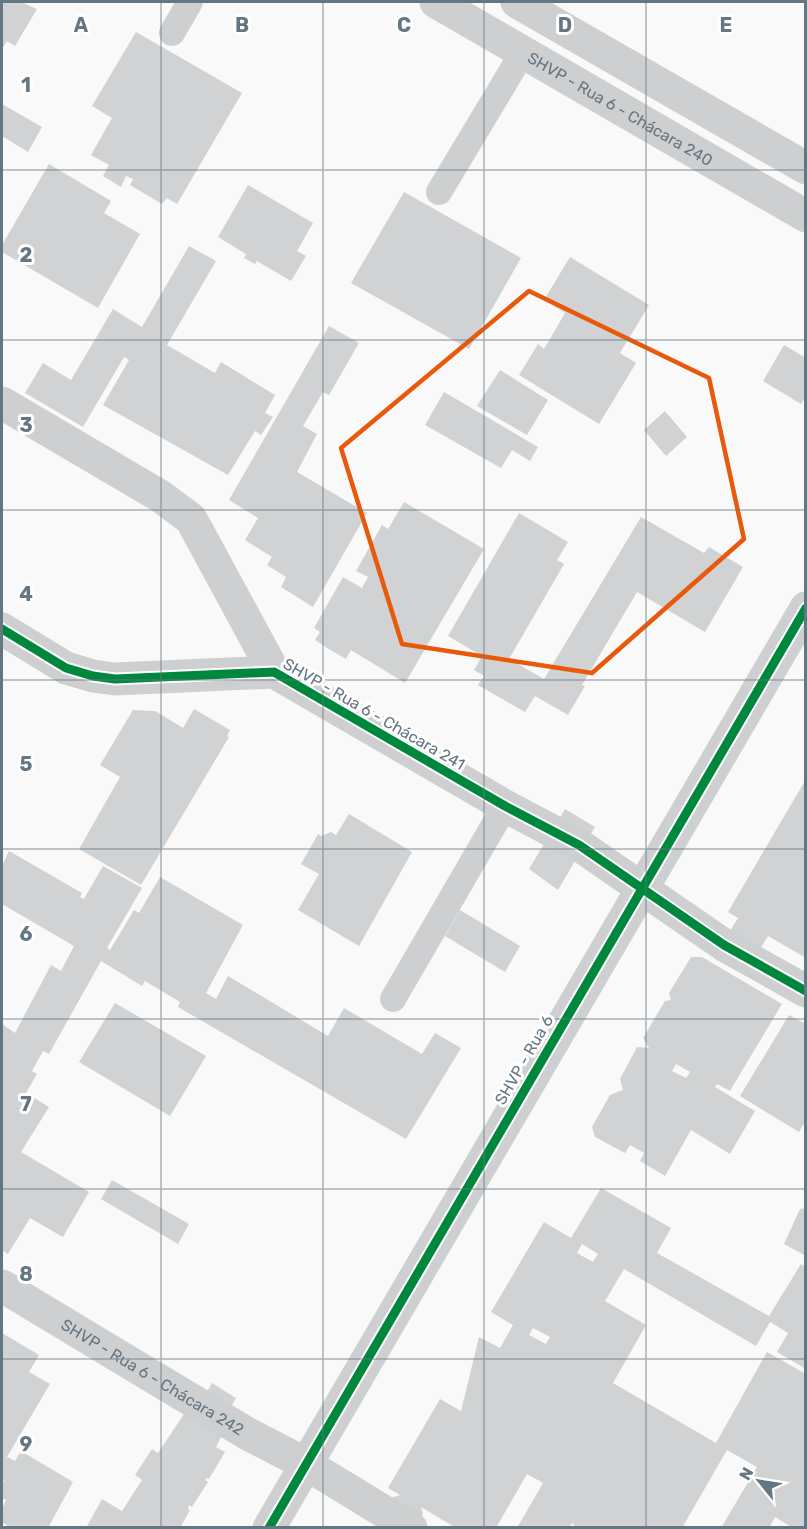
<svg xmlns="http://www.w3.org/2000/svg" width="807" height="1529" font-family="Rubik,sans-serif">
	<style>
		.building { fill: #d0d2d3; fill-rule: evenodd }
		.lines { fill: none; stroke-linecap: round; stroke-linejoin: round }
		.service { stroke: #cecfd0; stroke-width: 26 }
		.minor { stroke: #cecfd0; stroke-width: 33 }
		.tertiary { stroke: #cecfd0; stroke-width: 33 }
		.cycleway-casing { stroke: #fff; stroke-width: 13 }
		.cycleway { stroke: #00873e; stroke-width: 9 }
		.marked { fill: none; stroke: #e8590c; stroke-width: 4.5; stroke-linejoin: round }
		.grid { fill: none; stroke: #657683; stroke-width: 1.5; stroke-opacity: 0.55 }
		.labels { text-anchor: middle; dominant-baseline: central; stroke-width: 6; stroke-linejoin: round; paint-order: stroke }
		.street-label { font-size: 16px; fill: #657683; stroke: #fff }
		.grid-label { font-size: 20px; text-anchor: middle; font-weight: bold; fill: #657683; stroke: #fff; stroke-width: 6; stroke-linejoin: round; paint-order: stroke }
	</style>
	<rect width="100%" height="100%" fill="#f9f9f9"/>
	<path class="building" d="M2 2H21L37 9 15 46 7 41 2 49Z
		M136 32 242 93 177 204 167 198 162 204 130 185 133 179 126 176 121 187 103 176 109 165 91 155 112 118 92 106Z
		M2 104 42 127 28 152 2 136Z
		M49 164 111 201 104 213 140 234 98 308 2 252V245Z
		M248 185 313 223 297 251 306 256 291 281 257 261 255 264 244 258 246 254 218 237Z
		M404 192 521 258 469 349 351 283Z
		M189 246 216 261 167 345 215 373 221 362 275 395 265 413 273 417 261 435 255 431 228 475 103 405 129 360 124 357 83 427 25 393 43 363 71 380 113 309 142 327Z
		M570 257 649 305 620 353 636 363 599 424 519 375 538 344 544 349 565 313 544 300Z
		M329 326 359 343 329 395 323 392 303 426 317 434 297 472 367 513 313 607 281 587 286 577 267 565 272 557 245 540 258 518 229 500Z
		M784 345 806 358V396L801 404 763 381Z
		M500 370 548 400 527 435 477 406Z
		M444 392 538 447 530 461 512 450 501 468 425 425Z
		M665 411 687 437 666 456 644 430Z
		M404 502 484 549 405 683 351 650 346 659 332 651 315 640 320 632 314 628 343 577 362 588 368 577 356 571 382 525 388 529Z
		M519 513 568 542 557 560 564 564 509 659 544 679 641 517 704 553 709 547 743 567 705 632 637 592 582 685 585 686 568 715 535 696 525 712 478 685 484 676 474 670 482 656 448 636Z
		M194 709 230 730 227 736 229 737 141 885 79 849 120 777 100 765 133 710 155 711 183 728Z
		M806 779V958L768 936 755 957 725 939 738 918 728 912Z
		M565 809 595 827 558 890 529 869Z
		M349 814 412 852 359 946 298 910 319 874 301 864 318 834 321 836 331 832 336 835Z
		M9 851 82 893 80 897 84 899 103 866 142 888 107 948 110 950 134 910 139 913 160 877 243 925 206 993 216 999 228 976 328 1036 344 1008 422 1054 435 1033 461 1048 406 1139 178 1007 180 1002 145 981 142 986 101 961 49 1054 43 1051 32 1071 37 1074 26 1093 49 1107 21 1152 89 1192 63 1237 30 1218 8 1254 2 1250V1024L15 1033 51 965 61 971 74 946 2 904V866Z
		M460 910 520 946 505 972 445 936Z
		M691 957H702L782 1004 730 1091 717 1084 715 1087 755 1111 730 1154 691 1130 665 1176 640 1161 644 1153 630 1145 625 1153 595 1137 592 1127 610 1095 623 1090 620 1079 637 1047 649 1048 643 1038 665 1001 671 1000 669 993ZM676 1064 690 1072 686 1078 672 1071Z
		M115 1003 206 1056 170 1116 79 1062Z
		M789 1015 806 1024V1120L799 1132 740 1096Z
		M112 1180 189 1224 178 1244 101 1199Z
		M601 1188 671 1228 657 1253 769 1316 801 1264 806 1267V1369L777 1352 788 1333 770 1322 756 1346 624 1269 605 1301 646 1325 613 1383 716 1443 767 1352 806 1374V1528H793L775 1517 769 1528H721L757 1467 727 1450 682 1528H577L572 1523 569 1528H517L543 1483 527 1474 496 1528H456L421 1507 423 1513 421 1518 391 1498 400 1495 388 1488 440 1399 461 1411 479 1337 500 1348 513 1325 491 1312 544 1222 571 1238ZM582 1244 598 1254 593 1262 577 1253ZM533 1328 550 1337 546 1344 529 1335Z
		M806 1208V1256L784 1244 800 1209Z
		M2 1333 39 1355 29 1372 50 1384 7 1457 15 1461 21 1451 73 1482 48 1528H11L2 1522V1509L6 1500 2 1498V1485L4 1480 2 1479Z
		M212 1383 236 1398 221 1425 226 1427 216 1447 225 1452 209 1479 207 1478 205 1480 208 1482 192 1507 189 1505 188 1509 190 1510 180 1528H86L102 1499 122 1511 142 1480 135 1475 152 1449 158 1453 190 1405 197 1409Z"/>
	<g class="lines">
		<path class="service" d="M172 33 190 2
			M439 192 523 52
			M393 999 505 806"/>
		<g class="minor">
			<path id="s1" d="M436 2 806 216"/>
			<path d="M517 2 806 168"/>
			<path d="M2 403 160 496 191 519 274 672"/>
			<path d="M2 629 66 668 93 676 115 679 274 672 505 806 579 845 724 945 806 991"/>
			<path id="s2" d="M2 1286 248 1434 306 1464 411 1528"/>
		</g>
		<path class="tertiary" d="M269 1528 806 608"/>
		<g class="cycleway-casing">
			<path id="cycleway" d="M2 629 66 668 93 676 115 679 274 672 505 806 579 845 724 945 806 991
				M269 1528 806 608"/>
		</g>
		<use href="#cycleway" class="cycleway"/>
	</g>
	<path class="marked" d="M529 291 709 378 744 539 592 673 402 644 341 448Z"/>
	<path class="grid" d="M161 2V1528M323 2V1528M484 2V1528M646 2V1528M2 170H806M2 340H806M2 510H806M2 680H806M2 849H806M2 1019H806M2 1189H806M2 1359H806"/>
	<g class="labels">
		<g class="street-label">
			<text stroke="none"><textPath href="#s1" startOffset="213">SHVP - Rua 6 - Chácara 240</textPath></text>
			<text transform="translate(374 714) rotate(30)">SHVP - Rua 6 - Chácara 241</text>
			<text transform="translate(524 1060) rotate(-60)">SHVP - Rua 6</text>
			<text stroke="none"><textPath href="#s2" startOffset="176">SHVP - Rua 6 - Chácara 242</textPath></text>
		</g>
	</g>
	<g class="grid-label">
		<text x="81" y="32">A</text>
		<text x="242" y="32">B</text>
		<text x="404" y="32">C</text>
		<text x="565" y="32">D</text>
		<text x="726" y="32">E</text>
		<text x="26" y="92">1</text>
		<text x="26" y="262">2</text>
		<text x="26" y="432">3</text>
		<text x="26" y="601">4</text>
		<text x="26" y="771">5</text>
		<text x="26" y="941">6</text>
		<text x="26" y="1111">7</text>
		<text x="26" y="1281">8</text>
		<text x="26" y="1451">9</text>
	</g>
	<rect width="807" height="1529" fill="none" stroke="#657683" stroke-width="6"/>
	<g transform="translate(759 1481) rotate(300)" stroke="#ffffff" stroke-width="4.5" paint-order="stroke">
	<path d="M0-4.5L10 22L0 15L-10 22Z" fill="#657683"/>
	<text y="-9" font-size="16" font-weight="bold" text-anchor="middle" fill="#657683">N</text>
	</g>
</svg>
